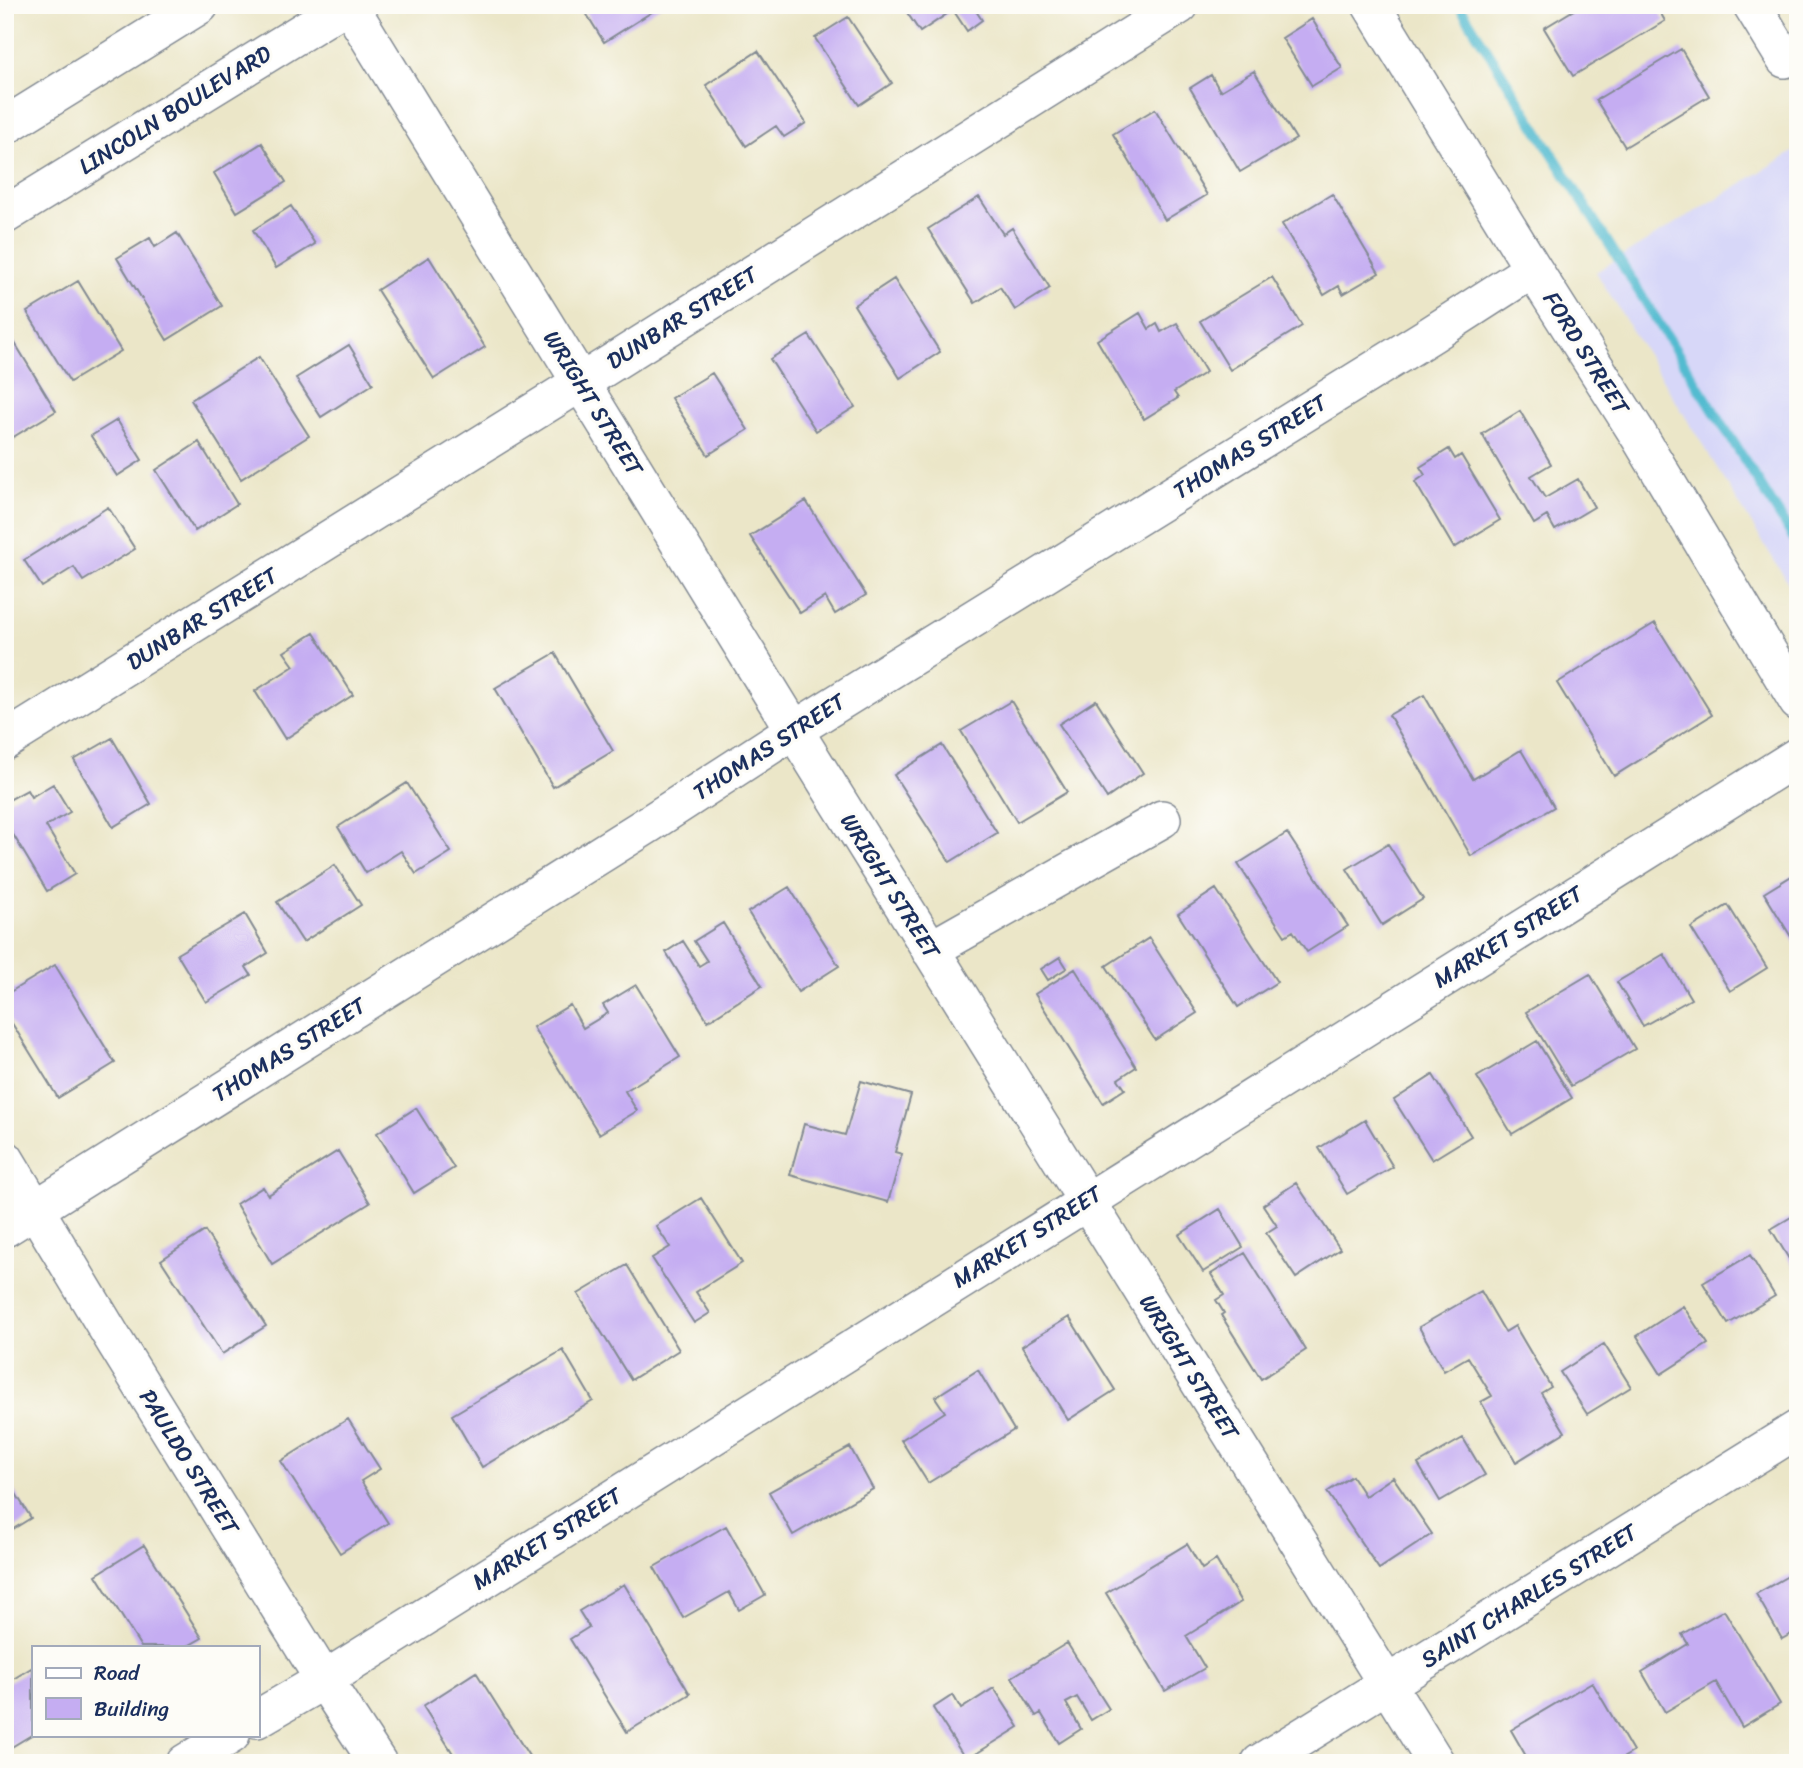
<svg xmlns="http://www.w3.org/2000/svg" width="1803" height="1768" font-family="Sriracha,sans-serif">
	<style>
		.built { fill: #d7d7f8 }
		.lines { fill: none; stroke-linecap: round; stroke-linejoin: round }
		.stream { stroke: #52bbd0; stroke-width: 10 }
		.building { fill: #c5adf2 }
		.minor-casing { stroke: #838a93; stroke-width: 40 }
		.minor { stroke: #fff; stroke-width: 37 }
		.labels { text-anchor: middle; dominant-baseline: central; stroke-width: 6; stroke-linejoin: round; paint-order: stroke }
		.street-label { font-size: 23px; fill: #1b2f5e; stroke: #fdfcf7 }
	</style>
	<rect width="100%" height="100%" fill="#fdfcf7"/>
	<filter id="ink" filterUnits="userSpaceOnUse"><feTurbulence type="fractalNoise" baseFrequency=".0143" numOctaves="2"/><feDisplacementMap in="SourceGraphic" scale="14" xChannelSelector="R" yChannelSelector="G"/><feConvolveMatrix kernelMatrix="1 2 1 2 8 2 1 2 1" color-interpolation-filters="sRGB"/></filter>
	<filter id="wash" filterUnits="userSpaceOnUse"><feTurbulence type="fractalNoise" baseFrequency=".00686" numOctaves="4" result="noise"/><feDisplacementMap in="SourceGraphic" scale="28" xChannelSelector="R" yChannelSelector="G"/><feGaussianBlur stdDeviation="1.57" result="paint"/><feColorMatrix in="noise" values="0 0 0 0 0 0 0 0 0 0 0 0 0 0 0 0 0 1.4 0 .05"/><feComposite in="paint" operator="in"/></filter>
	<g filter="url(#wash)">
		<rect width="100%" height="100%" fill="#ebe6c8"/>
		<path class="built" d="M1798 149V599L1596 272Z"/>
		<g class="lines">
			<path class="stream" d="M1459 5 1798 545"/>
		</g>
		<g id="blocks">
			<path class="building" d="M581 5H663L604 42Z
				M902 5H972L982 20 967 31 953 10 920 32Z
				M1582 5H1656L1665 21 1573 76 1544 28Z
				M848 17 892 83 859 105 815 38Z
				M1312 19 1342 68 1312 86 1282 38Z
				M1681 49 1709 96 1625 147 1596 100Z
				M758 51 806 123 784 137 776 126 746 146 706 85Z
				M1254 71 1296 139 1240 172 1190 88 1211 75 1220 91Z
				M1155 109 1207 195 1165 220 1113 134Z
				M262 143 286 182 237 212 214 173Z
				M1332 194 1379 273 1343 294 1339 286 1324 295 1282 224Z
				M979 197 1003 234 1012 228 1050 288 1015 310 1000 287 975 303 928 229Z
				M291 206 315 244 276 268 253 230Z
				M177 233 222 306 167 340 117 258 150 238 155 247Z
				M429 257 485 347 434 379 377 290Z
				M1272 277 1302 326 1230 370 1200 321Z
				M894 279 940 352 900 378 854 305Z
				M78 281 121 351 70 382 27 312Z
				M1140 313 1149 329 1157 324 1161 332 1177 323 1206 372 1174 392 1178 398 1144 419 1097 340Z
				M7 330 56 411 5 442V331Z
				M809 335 855 407 816 431 770 359Z
				M349 345 373 384 321 417 296 378Z
				M259 357 309 436 241 479 191 400Z
				M712 373 748 430 708 455 671 398Z
				M1520 411 1551 464 1531 476 1545 498 1578 479 1594 507 1555 530 1547 516 1534 524 1482 434Z
				M117 420 142 460 117 476 91 436Z
				M199 442 237 504 195 531 156 470Z
				M1449 449 1455 459 1461 455 1500 520 1454 548 1415 482 1425 475 1420 467Z
				M806 501 866 595 835 614 825 597 800 613 750 536Z
				M108 507 135 549 83 581 74 567 42 587 24 560Z
				M1655 623 1712 715 1614 776 1557 683Z
				M314 633 353 695 285 739 255 691 294 666 284 652Z
				M555 653 613 751 553 787 495 688Z
				M1424 695 1473 779 1521 750 1554 807 1471 856 1389 715Z
				M1096 700 1143 773 1107 798 1059 724Z
				M1011 701 1067 792 1017 822 961 731Z
				M112 738 151 804 113 827 74 760Z
				M942 745 997 833 950 862 894 775Z
				M407 783 451 852 416 874 401 851 366 873 338 827Z
				M53 784 70 812 46 826 75 874 47 891 5 821V802L27 790 31 797Z
				M1287 833 1348 926 1307 952 1293 931 1285 936 1238 864Z
				M1388 844 1423 899 1382 925 1347 869Z
				M335 865 361 905 303 942 277 902Z
				M1798 872V948L1764 893Z
				M789 887 839 966 798 992 748 912Z
				M1216 889 1277 982 1238 1007 1178 914Z
				M1728 905 1767 968 1730 991 1691 928Z
				M245 914 268 953 246 967 251 975 206 1002 177 954Z
				M723 923 762 986 708 1021 666 952 683 941 699 966 707 961 694 941Z
				M1149 938 1197 1013 1155 1040 1106 966Z
				M1664 954 1691 999 1643 1026 1617 982Z
				M1060 957 1067 968 1048 980 1041 969Z
				M55 965 115 1063 58 1098 5 1012V995Z
				M1075 969 1136 1067 1118 1079 1125 1089 1103 1103 1035 994Z
				M1590 974 1635 1049 1571 1086 1526 1012Z
				M636 985 680 1057 625 1091 637 1111 599 1134 533 1027 570 1005 583 1028 608 1013 603 1005Z
				M1537 1041 1572 1098 1512 1134 1477 1077Z
				M1433 1075 1471 1136 1432 1160 1394 1100Z
				M861 1081 911 1095 895 1152 902 1154 888 1202 790 1175 804 1124 845 1135Z
				M416 1108 454 1168 414 1193 377 1133Z
				M1365 1120 1393 1167 1347 1194 1319 1148Z
				M338 1151 370 1203 272 1264 236 1204 263 1187 268 1195Z
				M1296 1183 1340 1249 1296 1278 1266 1233 1277 1226 1263 1205Z
				M701 1198 742 1263 696 1292 710 1313 694 1323 652 1258 670 1247 656 1226Z
				M1220 1209 1243 1247 1203 1272 1179 1235Z
				M1798 1213V1274L1771 1229Z
				M205 1231 266 1326 222 1354 161 1260Z
				M1245 1253 1306 1350 1261 1379 1221 1315 1224 1313 1216 1300 1224 1295 1211 1274Z
				M1750 1255 1775 1296 1728 1324 1703 1283Z
				M627 1265 679 1350 631 1380 578 1294Z
				M1481 1291 1505 1332 1515 1326 1551 1387 1541 1393 1565 1432 1516 1462 1481 1402 1492 1396 1468 1357 1444 1371 1419 1327Z
				M1683 1306 1708 1344 1661 1374 1637 1336Z
				M1069 1317 1115 1390 1068 1420 1022 1346Z
				M1604 1344 1631 1387 1587 1414 1560 1372Z
				M563 1350 593 1401 482 1467 452 1415Z
				M978 1370 1014 1430 928 1483 901 1440 945 1412 935 1397Z
				M348 1419 380 1469 361 1481 388 1523 340 1553 281 1461Z
				M1463 1438 1485 1475 1440 1501 1418 1464Z
				M850 1447 873 1489 793 1535 769 1492Z
				M5 1476 31 1518 5 1534Z
				M1352 1476 1365 1496 1393 1477 1432 1534 1379 1569 1327 1492Z
				M726 1526 765 1595 739 1610 729 1592 683 1618 654 1567Z
				M1187 1544 1202 1569 1216 1560 1241 1602 1186 1636 1205 1668 1165 1691 1106 1593Z
				M144 1545 202 1638 186 1647H141L96 1575Z
				M1798 1554V1630L1782 1639 1756 1594 1797 1571 1790 1559Z
				M624 1584 690 1694 627 1732 570 1639 589 1627 579 1611Z
				M1724 1610 1780 1704 1742 1727 1716 1682 1665 1712 1642 1672 1688 1644 1682 1634Z
				M1067 1643 1109 1709 1091 1720 1077 1697 1066 1703 1081 1729 1059 1743 1041 1713 1036 1716 1012 1677Z
				M33 1667V1734L5 1751V1684Z
				M476 1672 529 1756 518 1763H459L423 1706Z
				M1592 1682 1633 1752 1614 1763H1530L1511 1730Z
				M994 1688 1019 1727 966 1760 933 1708 953 1695 961 1709Z"/>
		</g>
	</g>
	<g filter="url(#ink)">
		<use href="#blocks" fill-opacity="0" stroke="#838a93" stroke-width="2"/>
		<g class="lines">
			<g class="minor-casing">
				<path id="minor" d="M349 5 794 730 1436 1763
					M1371 5 1533 269 1639 436 1798 702
					M1752 5 1785 59
					M5 126 200 5
					M5 215 346 5
					M5 741 580 383 1180 5
					M930 950 1162 819
					M5 1159 115 1342 324 1680 378 1763
					M5 1228 649 824 794 730 1432 334 1533 269
					M257 1719 324 1680 1798 756
					M185 1763 231 1735
					M1260 1763 1798 1429"/>
			</g>
			<use href="#minor" class="minor"/>
		</g>
	</g>
	<g class="labels">
		<g class="street-label">
			<text transform="translate(175 110) rotate(-32)">LINCOLN BOULEVARD</text>
			<text transform="translate(682 318) rotate(-32)">DUNBAR STREET</text>
			<text transform="translate(1586 353) rotate(58)">FORD STREET</text>
			<text transform="translate(593 403) rotate(58)">WRIGHT STREET</text>
			<text transform="translate(1250 447) rotate(-32)">THOMAS STREET</text>
			<text transform="translate(202 619) rotate(-32)">DUNBAR STREET</text>
			<text transform="translate(769 747) rotate(-33)">THOMAS STREET</text>
			<text transform="translate(890 886) rotate(58)">WRIGHT STREET</text>
			<text transform="translate(1508 937) rotate(-32)">MARKET STREET</text>
			<text transform="translate(289 1050) rotate(-32)">THOMAS STREET</text>
			<text transform="translate(1027 1237) rotate(-32)">MARKET STREET</text>
			<text transform="translate(1189 1367) rotate(58)">WRIGHT STREET</text>
			<text transform="translate(189 1462) rotate(58)">PAULDO STREET</text>
			<text transform="translate(547 1539) rotate(-32)">MARKET STREET</text>
			<text transform="translate(1529 1596) rotate(-32)">SAINT CHARLES STREET</text>
		</g>
	</g>
	<rect width="1803" height="1768" fill="none" stroke="#fdfcf7" stroke-width="28"/>
	<rect x="32" y="1646" width="228" height="91" fill="#fdfcf7" stroke="#a3aaba" stroke-width="2"/>
	<rect x="46" y="1668" width="35" height="10" fill="#ffffff" stroke="#a3aaba" stroke-width="2"/>
	<text x="94" y="1680" font-size="21" fill="#1b2f5e">Road</text>
	<rect x="46" y="1698" width="35" height="21" fill="#c5adf2" stroke="#a3aaba" stroke-width="2"/>
	<text x="94" y="1716" font-size="21" fill="#1b2f5e">Building</text>
</svg>
